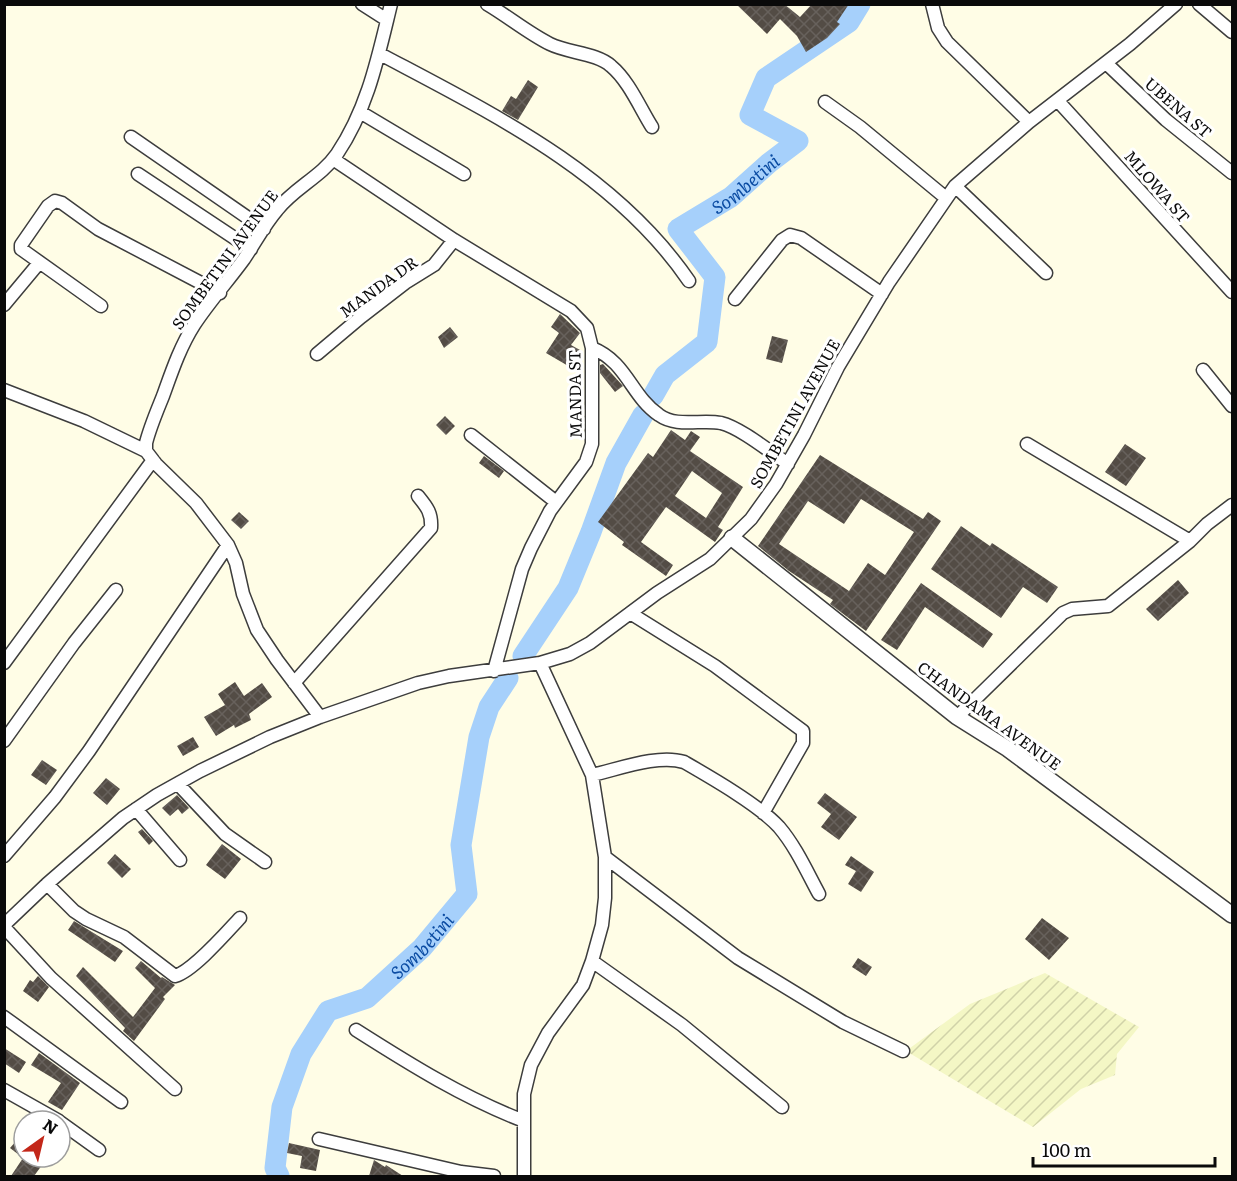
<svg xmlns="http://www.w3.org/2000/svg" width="1237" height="1181" font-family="Literata,serif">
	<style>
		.farmland { fill: url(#farmland-furrows) }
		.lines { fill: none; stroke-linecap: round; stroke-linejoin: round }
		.river { stroke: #a6d0fb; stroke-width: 21 }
		.building { fill: url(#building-cross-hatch); fill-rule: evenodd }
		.minor-casing { stroke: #3d3d3d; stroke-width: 15 }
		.tertiary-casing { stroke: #3d3d3d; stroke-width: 18 }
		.minor { stroke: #fff; stroke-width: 12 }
		.tertiary { stroke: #fff; stroke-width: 15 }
		.labels { text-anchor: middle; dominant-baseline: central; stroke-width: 6; stroke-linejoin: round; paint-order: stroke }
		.street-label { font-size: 16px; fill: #0a0a0a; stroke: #fff }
		.water-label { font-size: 18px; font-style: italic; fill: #0b4ca3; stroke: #fff }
	</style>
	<defs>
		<pattern id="farmland-furrows" width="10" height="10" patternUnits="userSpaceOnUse" patternTransform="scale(1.5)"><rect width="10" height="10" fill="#f4f7c5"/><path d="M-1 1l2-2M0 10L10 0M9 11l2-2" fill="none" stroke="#d0d2a8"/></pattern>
		<pattern id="building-cross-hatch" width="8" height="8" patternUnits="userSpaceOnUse" patternTransform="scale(1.5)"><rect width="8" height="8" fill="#534c45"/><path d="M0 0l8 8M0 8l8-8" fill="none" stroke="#67615c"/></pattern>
	</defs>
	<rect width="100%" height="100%" fill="#fffde6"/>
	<path class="farmland" d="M1045 973 1139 1027 1117 1054 1115 1075 1081 1089 1033 1127 906 1051 970 1004Z"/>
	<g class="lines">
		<g class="river">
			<path id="s1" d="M653 396 665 375 707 342 715 277 678 229 731 197 769 163 798 141 750 115 766 78 849 22 860 4"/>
			<path d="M523 656 568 588 591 532 616 463 643 415"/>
			<path id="s2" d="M279 1176 275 1168 282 1107 301 1054 328 1011 367 998 422 948 467 894 461 845 479 737 489 707 508 678"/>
		</g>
	</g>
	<path class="building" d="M736 4H784L800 17 812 4H849L837 22 840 24 827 38 806 52 797 36 780 19 767 34Z
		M528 80 538 87 518 120 502 111 511 96 516 99Z
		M560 314 580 333 571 345 580 350 570 367 546 353 559 333 551 327Z
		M450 327 458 337 444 348 438 337Z
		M772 336 788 340 782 363 766 359Z
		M603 364 623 386 615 392 600 373V365Z
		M445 416 455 426 446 435 436 425Z
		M671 430 685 440 691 431 700 437 690 451 743 487 718 527 723 530 715 542 666 507 641 542 673 565 666 576 622 545 624 542 598 522 648 453 653 457ZM692 471 722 493 706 518 675 496Z
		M1125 444 1146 458 1126 486 1105 472Z
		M820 455 923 519 928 512 941 521 866 631 830 604 833 600 789 571 758 546ZM861 499 914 532 885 575 868 563 849 591 779 544 808 501 844 524Z
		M484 456 504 471 499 478 479 463Z
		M239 512 249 521 241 529 231 520Z
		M961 526 990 546 992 543 1058 587 1047 603 1023 587 1001 618 931 569Z
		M1178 580 1189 593 1158 621 1146 609Z
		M921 583 993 634 983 648 925 607 897 650 881 640Z
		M235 682 244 696 262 683 272 697 249 714 251 720 235 728 234 725 216 736 204 717 225 705 218 694Z
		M193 737 199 747 183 756 177 746Z
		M42 760 57 770 46 785 31 775Z
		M106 778 120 789 107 805 93 793Z
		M825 793 857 817 839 840 821 827 831 814 817 803Z
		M177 795 189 808 182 814 178 809 170 816 162 808Z
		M142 829 153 841 149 845 138 832Z
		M222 844 241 859 225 879 206 865Z
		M115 854 131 869 122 878 107 863Z
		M851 856 874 872 861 892 848 884 856 871 845 865Z
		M1042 918 1069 938 1049 960 1025 939Z
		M74 921 123 951 115 962 68 930Z
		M858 958 872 967 866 976 852 967Z
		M141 961 161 978 162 977 175 985 163 997 165 999 134 1041 123 1031 125 1028 76 976 83 967 133 1017 155 988 135 968Z
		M38 976 49 987 38 1002 23 991 30 980 33 982Z
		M4 1048 26 1062 19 1073 4 1063Z
		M39 1053 80 1083 62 1110 48 1102 61 1083 31 1065Z
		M24 1132V1157H48L34 1176H11L23 1158 10 1148Z
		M289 1143 320 1150 316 1171 300 1168 302 1156 287 1153Z
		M374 1160 385 1167 386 1165 403 1176H369Z"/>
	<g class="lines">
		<g class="minor-casing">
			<path id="minor" d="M362 4 387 20
				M487 4C509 17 528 33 550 44 568 53 597 53 611 66 629 81 640 108 652 127
				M932 4 938 28 947 42 1029 122
				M1199 4 1232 32
				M380 54C493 114 615 173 689 281
				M1106 63 1166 120 1232 173
				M1058 101 1232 292
				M825 102 860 127 946 198
				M360 112 464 174
				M131 137 264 229
				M333 159 454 240 571 311 587 328 592 348V444L586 462 550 511 531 548 522 569 494 671
				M138 174 251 249
				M955 186 1046 273
				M735 299 782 240 790 235 801 238 882 294
				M4 305 39 263
				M101 306 21 249V245L48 206 55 201 62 203 98 229 220 293
				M592 348C627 362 631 396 659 415 677 428 701 419 721 423 741 428 770 452 788 464
				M317 354 361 317 405 283 434 265 454 240
				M1203 370 1232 406
				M4 390 84 421 146 451
				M471 435 556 502
				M1027 444 1190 541
				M630 613 715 666 803 731V743L763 813
				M4 663 153 460
				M294 683 431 528C432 513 427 507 418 496
				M320 717 277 660 257 630 243 594 236 563 228 545 196 503 156 464 146 451V443C150 427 157 411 163 396 172 371 180 347 194 325 209 302 228 281 244 259 255 243 264 225 277 210 294 188 321 177 337 154 368 108 378 57 391 4
				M957 717 1063 613 1072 609 1108 606 1190 541 1207 524 1232 505
				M4 741 74 643 116 590
				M592 775C619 769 658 754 684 762 710 777 759 805 779 827 796 847 807 872 819 894
				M178 784 225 834 265 862
				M136 809 180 860
				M4 856 55 797 89 751 228 545
				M605 857 738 958 843 1022 903 1051
				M47 884 74 911 86 919 124 937 175 976C193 971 226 933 240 918
				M4 925 47 884 123 818 157 795 200 771 270 737 320 717 418 683 449 676 540 663 570 654 590 643 657 593 710 559 751 519 776 484 804 435 838 367 889 282 955 186 1029 122 1130 44 1176 4
				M4 927 51 978 175 1089
				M592 961 682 1025 782 1107
				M4 1017 121 1102
				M356 1030C411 1065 464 1098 524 1121
				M4 1090 59 1121
				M60 1122 99 1150
				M319 1139 461 1172 494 1176
				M524 1176V1094L531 1065 548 1033 583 985 592 961 602 925 605 898V857L592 775 540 663"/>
		</g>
		<g class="tertiary-casing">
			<path id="tertiary" d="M732 538 957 717 1008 749 1232 915"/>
		</g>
		<use href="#minor" class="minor"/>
		<use href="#tertiary" class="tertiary"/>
	</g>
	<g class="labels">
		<g class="street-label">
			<text transform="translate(1179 107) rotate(41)">UBENA ST</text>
			<text transform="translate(1158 186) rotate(49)">MLOWA ST</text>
			<text transform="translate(224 259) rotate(-54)">SOMBETINI AVENUE</text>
			<text transform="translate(378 286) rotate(-36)">MANDA DR</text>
			<text transform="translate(574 394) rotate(-91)">MANDA ST</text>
			<text transform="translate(794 413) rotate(-61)">SOMBETINI AVENUE</text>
			<text transform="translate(990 715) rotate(36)">CHANDAMA AVENUE</text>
		</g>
		<g class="water-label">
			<text stroke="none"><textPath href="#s1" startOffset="285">Sombetini</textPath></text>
			<text stroke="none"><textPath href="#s2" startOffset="294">Sombetini</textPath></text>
		</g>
	</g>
	<rect width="1237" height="1181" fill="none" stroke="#0a0a0a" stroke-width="12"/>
	<g transform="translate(42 1139) rotate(34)"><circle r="28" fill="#ffffff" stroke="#9d9d9d" stroke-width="1.5"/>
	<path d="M0-4.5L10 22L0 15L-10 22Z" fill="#c32719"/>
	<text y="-9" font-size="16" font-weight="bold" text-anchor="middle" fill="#0a0a0a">N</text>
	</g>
	<path d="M1033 1157v9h182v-9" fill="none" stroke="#0a0a0a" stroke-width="3"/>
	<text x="1042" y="1157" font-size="18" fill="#0a0a0a" stroke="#ffffff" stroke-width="4.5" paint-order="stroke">100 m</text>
</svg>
